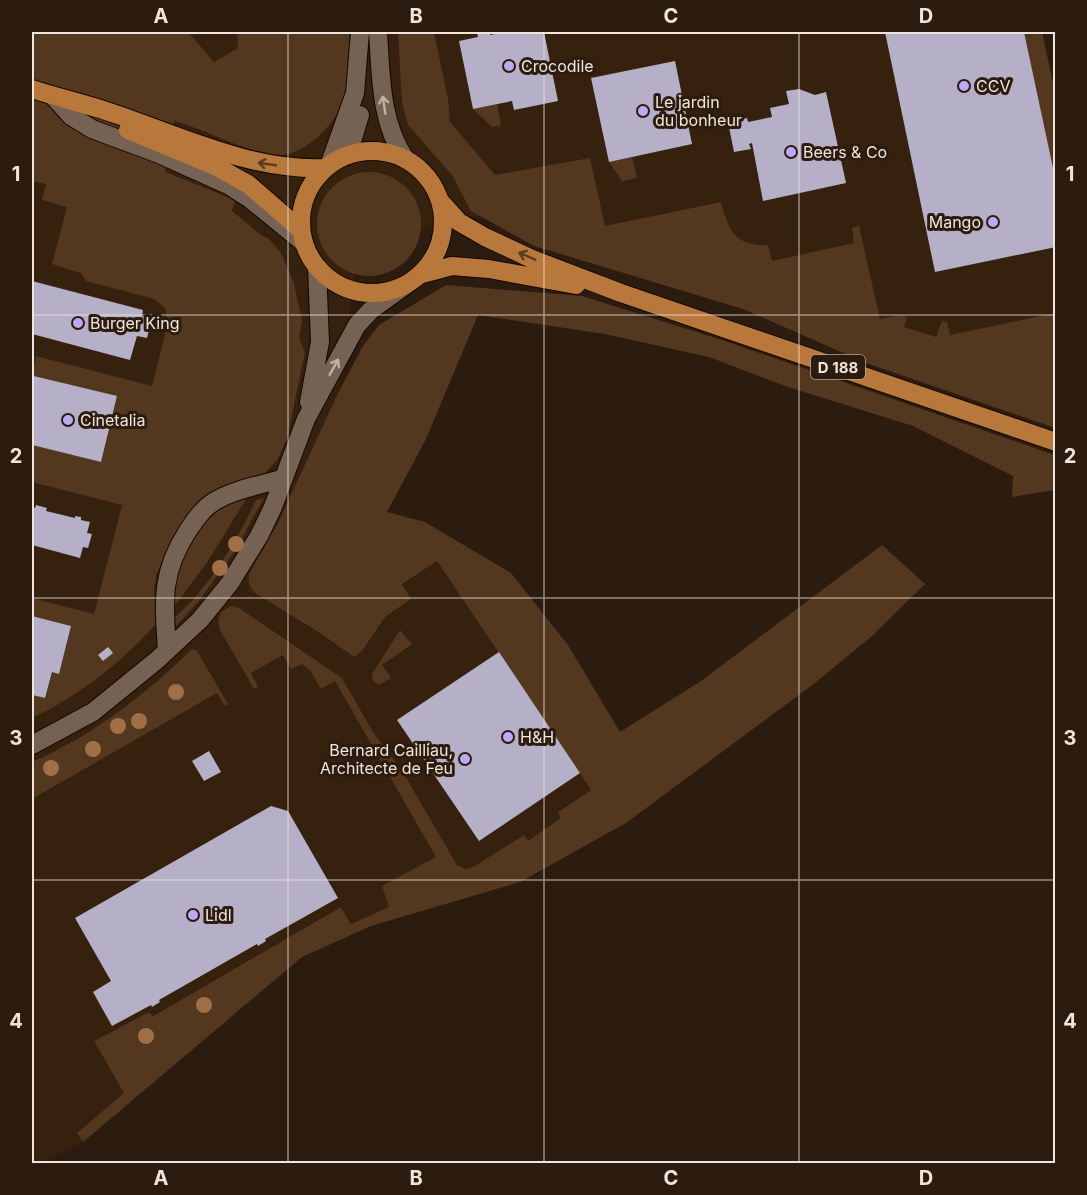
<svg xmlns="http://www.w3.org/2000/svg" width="1087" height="1195" font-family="Inter,sans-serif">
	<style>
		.built { fill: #36200e }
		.green { fill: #54371f }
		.building { fill: #b5b0c8 }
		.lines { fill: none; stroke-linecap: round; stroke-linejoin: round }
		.minor-casing { stroke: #140600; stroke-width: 20 }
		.major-casing { stroke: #140600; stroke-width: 20 }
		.minor { stroke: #756252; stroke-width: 18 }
		.major { stroke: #b8783b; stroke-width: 18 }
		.tree { fill: #a06f47 }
		.oneway { stroke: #bfb1a5 }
		.oneway2 { stroke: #5d3c1e }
		.grid { fill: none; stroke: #f0e5dc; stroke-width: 1.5; stroke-opacity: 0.55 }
		.poi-dot { fill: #bda9f5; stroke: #2c1c0f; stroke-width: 2 }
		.labels { text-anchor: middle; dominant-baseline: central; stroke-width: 6; stroke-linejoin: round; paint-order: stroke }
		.shield { fill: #2c1c0f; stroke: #b5a99e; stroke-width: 1.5 }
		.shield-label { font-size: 15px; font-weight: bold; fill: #f0e5dc }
		.poi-label { font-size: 16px; fill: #f0e5dc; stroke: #2c1c0f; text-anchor: start }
		.neatline { fill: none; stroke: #f0e5dc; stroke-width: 2 }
		.grid-label { font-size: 20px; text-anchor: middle; font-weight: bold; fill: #f0e5dc }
	</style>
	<rect width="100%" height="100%" fill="#2c1c0f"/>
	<path class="built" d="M32 32H1042L1056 93 1055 369 943 348 520 205 359 247 338 393 278 523 250 572 255 593 320 633 354 657 369 641 385 617 411 599 402 584 437 561 591 790 558 811 562 818 528 841 524 835 473 867 465 869 436 858 421 867 389 907 351 924 341 907 152 1016 149 1012 94 1041 124 1093 78 1133 83 1142 39 1164 32 1163Z"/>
	<path class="green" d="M32 32H188L214 62 238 48 237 32H349C350 55 349 78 343 100 336 125 302 158 275 155 240 150 208 130 174 121L165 172 235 200 232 211 261 235 268 238 281 253 294 284 302 321 299 338 305 352 287 439 277 460 265 473 177 532 156 575 154 592 156 624C121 663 79 696 32 718V695L45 698 52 672 59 674 71 626 32 616V598L94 614 122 505 32 482V445L101 462 117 397 32 375 36 356 152 386 168 322 165 308 154 299 86 281 81 273 52 264 67 207 42 200 46 184 32 181Z
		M398 32H434L448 99 450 122 495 175 590 158 605 226 721 202C728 229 735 247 768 245L772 261 854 243 852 228 859 226 880 319 901 315 907 317 904 327 936 337 942 321 947 322 950 335 1055 313V428L866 363 743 309 534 246 471 211 452 175 408 125 402 103Z
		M1024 32H1042L1055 93V182Z
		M497 104 501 125 492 127 473 109Z
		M632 157 637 178 622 181 609 162Z
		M317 224a52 52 0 1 1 104 0a52 52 0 1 1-104 0Z
		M446 285 582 296 719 339 1055 455V490L1012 497 1013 476 913 426 785 386 709 357 605 334 478 315 426 439 387 512 425 522 511 573 568 645 620 732 701 681 882 545 925 584 872 636 815 683 626 823 520 882 371 926 302 957 83 1142 77 1133 124 1093 94 1041 149 1012 153 1016 341 907 351 924 389 907 382 886 436 857 335 681 321 689 310 670 302 664 291 669 283 655 251 673 258 687 254 689 220 630 218 621 221 612 231 606 239 608 342 678 374 734 401 769 457 865 465 869 473 867 524 835 528 841 561 818 558 812 591 790 437 561 402 584 411 599 385 617 362 651 354 657 320 633 255 593C249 586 247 581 250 572L278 523 338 393 363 346 379 325Z
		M264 498 234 552 198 602 176 626 174 618C210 587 236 542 256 500Z
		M246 499 208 561 173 608C168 580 183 555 197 533 202 527 206 519 211 514 221 506 234 502 246 499Z
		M400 630 412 644 382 665 391 678 379 685 373 681 372 674Z
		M192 649 197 651 228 704 225 706 217 693 32 799V762C92 736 145 695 192 649Z"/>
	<path class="building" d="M477 32H490V35L495 34V32H544L558 101 514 110 512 101 473 109 459 41 478 37Z
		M885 32H1024L1056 182V247L935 272Z
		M675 61 692 144 609 162 591 78Z
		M799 89 815 95 826 92 846 183 763 201 752 143 749 144 751 149 734 152 728 122 747 118 748 122 772 117 770 108 789 104 786 91Z
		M32 281 143 310 142 316 152 319 147 338 137 336 130 360 32 334Z
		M34 376 117 396 101 462 32 445V387Z
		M36 505 47 508 46 511 75 518V516L81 517V520L90 522 87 533 92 534 88 548 83 547 80 558 32 545V507L35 508Z
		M32 616 71 626 59 674 52 672 45 698 32 695Z
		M108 647 113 653 103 661 98 655Z
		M499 652 580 773 479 841 397 720Z
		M209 751 221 772 204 781 192 761Z
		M271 806 288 811 338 898 265 939 266 941 258 946 257 944 159 1000 160 1002 152 1007 151 1005 112 1026 93 992 111 981 75 918Z"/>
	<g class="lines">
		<g class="minor-casing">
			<path id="minor" d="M378 32C381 76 380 121 405 159
				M53 96 71 116 92 129 159 154 228 185 250 199 304 243
				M348 155 360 115
				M330 163 355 93 360 32
				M309 402 320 342 317 268
				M167 651C164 602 160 575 187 532 195 520 203 508 215 501 235 489 262 485 284 478
				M32 745 93 712 157 660 200 620 230 583 259 536 273 507 306 419 357 325 371 310 406 285"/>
		</g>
		<g class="major-casing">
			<path id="major" d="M32 89C59 98 87 104 115 114 183 137 252 171 325 168
				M128 130 215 166 248 184 301 230
				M301 222a71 71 0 1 1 142 0a71 71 0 1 1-142 0Z
				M441 202 459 222 485 237 532 259 621 293 1056 442
				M422 274 452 266 489 269 576 285"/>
		</g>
		<use href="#minor" class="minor"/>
		<use href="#major" class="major"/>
	</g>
	<g class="tree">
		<circle cx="236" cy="544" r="8"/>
		<circle cx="220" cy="568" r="8"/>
		<circle cx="176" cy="692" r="8"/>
		<circle cx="139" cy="721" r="8"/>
		<circle cx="118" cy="726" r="8"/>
		<circle cx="93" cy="749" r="8"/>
		<circle cx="51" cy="768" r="8"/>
		<circle cx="204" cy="1005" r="8"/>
		<circle cx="146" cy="1036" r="8"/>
	</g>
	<defs><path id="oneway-shaft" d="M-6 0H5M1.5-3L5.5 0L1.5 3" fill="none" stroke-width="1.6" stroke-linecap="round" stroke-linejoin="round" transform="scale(1.5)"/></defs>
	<g class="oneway">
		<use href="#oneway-shaft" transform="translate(384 105) rotate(-99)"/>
		<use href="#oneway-shaft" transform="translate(334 367) rotate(-61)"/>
	</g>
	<g class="oneway2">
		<use href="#oneway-shaft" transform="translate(267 164) rotate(-172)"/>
		<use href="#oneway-shaft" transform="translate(527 256) rotate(-156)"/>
	</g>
	<path class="grid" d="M288 32V1164M544 32V1164M799 32V1164M32 315H1056M32 598H1056M32 880H1056"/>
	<g class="poi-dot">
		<circle cx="509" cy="66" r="6"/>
		<circle cx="964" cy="86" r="6"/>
		<circle cx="643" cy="111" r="6"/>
		<circle cx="791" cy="152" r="6"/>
		<circle cx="993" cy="222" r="6"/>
		<circle cx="78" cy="323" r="6"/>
		<circle cx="68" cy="420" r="6"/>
		<circle cx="508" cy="737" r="6"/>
		<circle cx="465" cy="759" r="6"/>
		<circle cx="193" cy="915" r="6"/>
	</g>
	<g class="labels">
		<rect class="shield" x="811" y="355" width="54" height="24" rx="4.5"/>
		<g class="shield-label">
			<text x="838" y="367">D 188</text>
		</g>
		<g class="poi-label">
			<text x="521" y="66">Crocodile</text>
			<text x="976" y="86">CCV</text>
			<text x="655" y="102">Le jardin<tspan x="655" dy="18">du bonheur</tspan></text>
			<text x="803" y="152">Beers &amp; Co</text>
			<text x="981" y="222" text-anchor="end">Mango</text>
			<text x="90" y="323">Burger King</text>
			<text x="80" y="420">Cinetalia</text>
			<text x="520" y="737">H&amp;H</text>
			<text x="453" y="750" text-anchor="end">Bernard Cailliau,<tspan x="453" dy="18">Architecte de Feu</tspan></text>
			<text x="205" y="915">Lidl</text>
		</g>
	</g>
	<rect width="1087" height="1195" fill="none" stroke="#2c1c0f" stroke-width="66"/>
	<rect x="33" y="33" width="1021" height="1129" class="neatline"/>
	<g class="grid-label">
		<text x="161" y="23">A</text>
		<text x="416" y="23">B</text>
		<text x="671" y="23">C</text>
		<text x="926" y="23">D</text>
		<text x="16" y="181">1</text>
		<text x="1070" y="181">1</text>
		<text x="16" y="463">2</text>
		<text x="1070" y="463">2</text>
		<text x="16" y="745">3</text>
		<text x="1070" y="745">3</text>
		<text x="16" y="1028">4</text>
		<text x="1070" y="1028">4</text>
		<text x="161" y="1185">A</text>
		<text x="416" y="1185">B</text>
		<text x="671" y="1185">C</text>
		<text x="926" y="1185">D</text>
	</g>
</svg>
